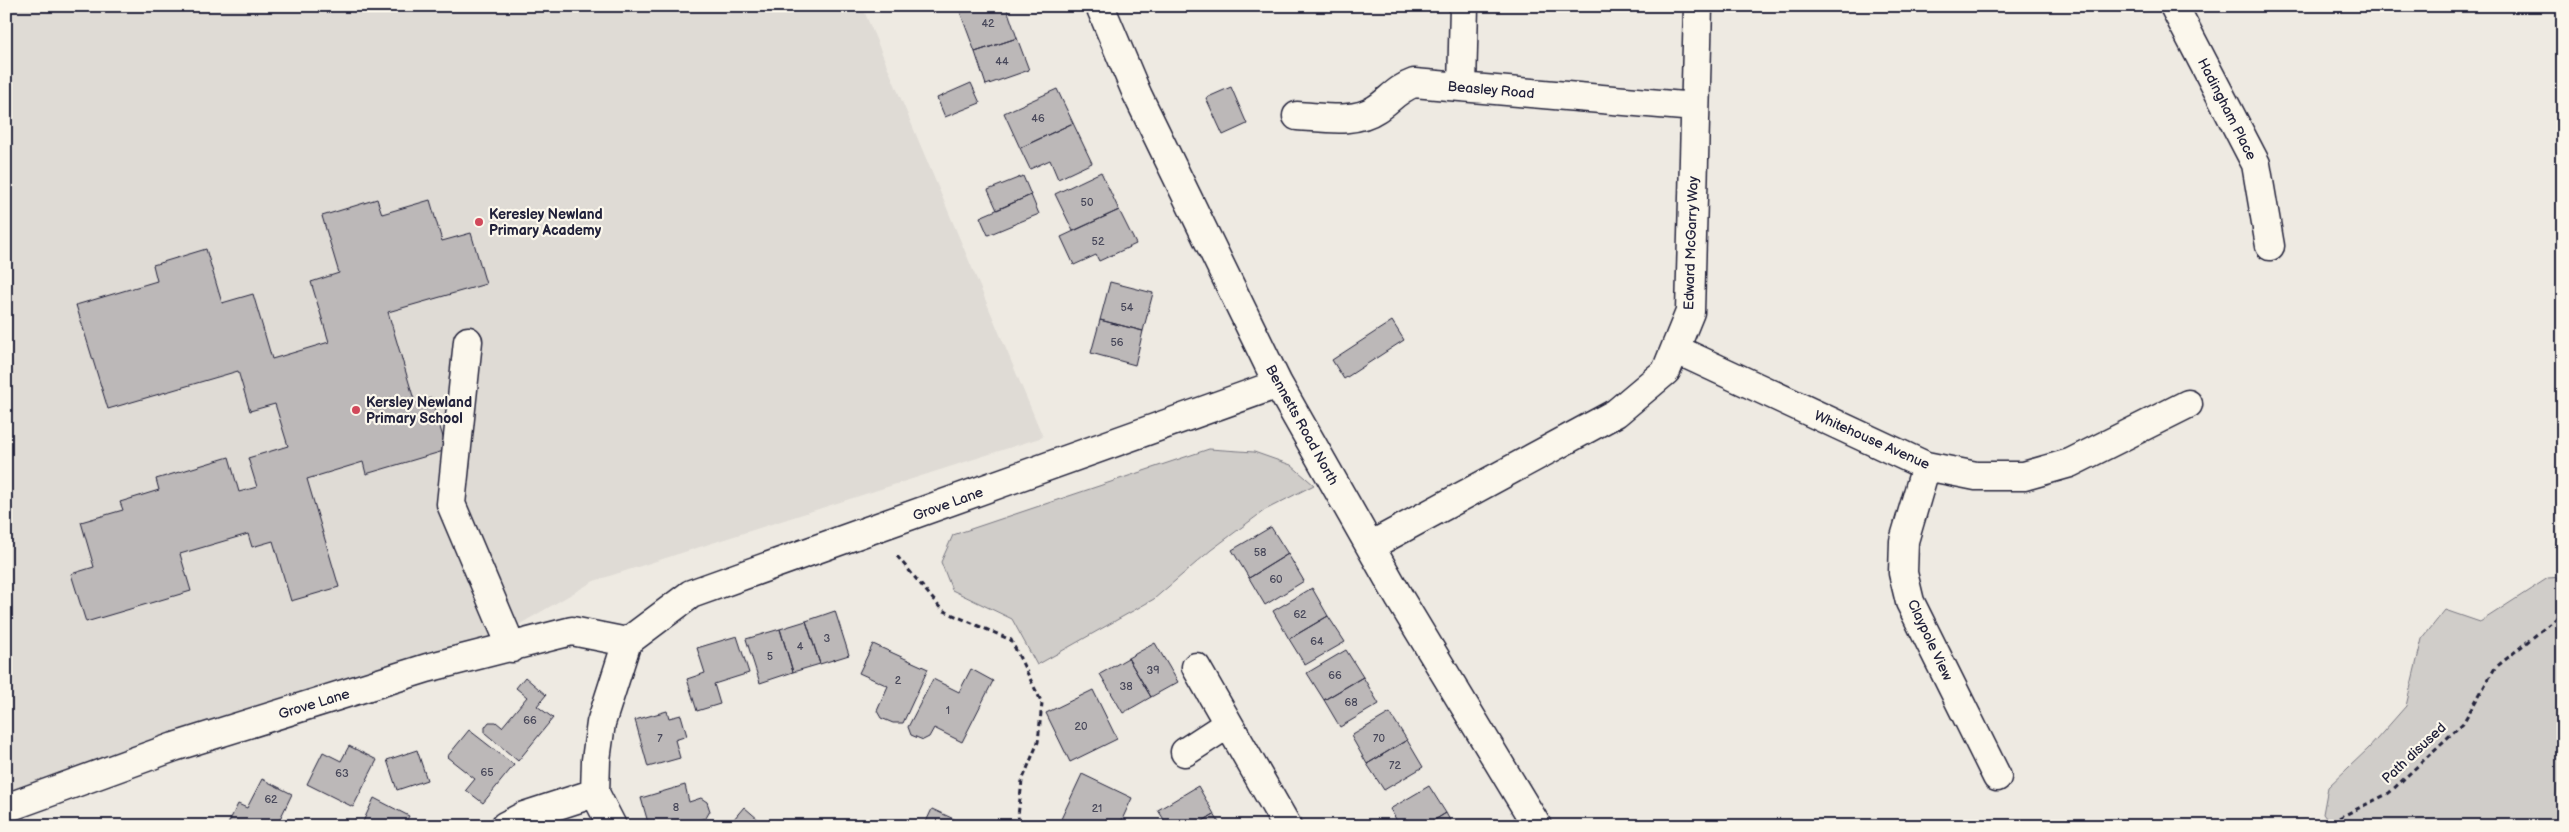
<svg xmlns="http://www.w3.org/2000/svg" width="2569" height="832" font-family="'Balsamiq Sans',sans-serif">
	<style>
		.built { fill: #dfdbd5 }
		.green { fill: #d0cdc9; stroke: #797882 }
		.building { fill: #bcb8b8; stroke: #22223b }
		.lines { fill: none; stroke-linecap: round; stroke-linejoin: round }
		.minor-casing { stroke: #22223b; stroke-width: 31 }
		.path { stroke: #22223b; stroke-width: 3; stroke-dasharray: 5 4; stroke-linecap: butt }
		.minor { stroke: #fbf7ec; stroke-width: 28 }
		.poi-dot { fill: #d1495b; stroke: #fbf7ec; stroke-width: 2 }
		.labels { text-anchor: middle; dominant-baseline: central; stroke-width: 4.5; stroke-linejoin: round; paint-order: stroke }
		.number-label { font-size: 11px; fill: #48485a }
		.street-label { font-size: 14px; fill: #22223b; stroke: #fbf7ec }
		.poi-label { font-size: 14px; font-weight: bold; fill: #22223b; stroke: #fbf7ec; text-anchor: start }
	</style>
	<rect width="100%" height="100%" fill="#eeeae2"/>
	<filter id="ink" filterUnits="userSpaceOnUse"><feTurbulence type="fractalNoise" baseFrequency=".02" numOctaves="2"/><feDisplacementMap in="SourceGraphic" scale="10" xChannelSelector="R" yChannelSelector="G"/><feConvolveMatrix kernelMatrix="1 2 1 2 8 2 1 2 1" color-interpolation-filters="sRGB"/></filter>
	<g filter="url(#ink)">
		<path class="built" d="M6 6H862L1043 437 594 581 496 638 49 776 6 792Z"/>
		<path class="green" d="M1209 449 1254 452 1291 465 1314 485 1265 510 1211 550 1154 599 1037 665 1012 619 952 590 941 562 953 535Z
			M2563 577V826H2332L2323 814 2328 787 2369 748 2406 706 2422 639 2445 610 2480 622 2548 578Z"/>
		<path class="building" d="M966 6H1006L1017 38 975 52 959 9Z
			M1017 38 1029 70 986 85 975 52Z
			M971 83 980 103 945 117 937 98Z
			M1231 87 1247 124 1223 135 1206 98Z
			M1057 89 1073 123 1020 148 1004 113Z
			M1073 123 1092 163 1058 179 1050 160 1030 169 1020 148Z
			M1101 172 1119 210 1073 231 1055 194Z
			M1023 176 1031 195 997 210 988 190Z
			M1031 195 1039 214 988 235 980 217Z
			M377 199 382 214 430 200 442 241 471 233 486 284 388 312 415 403 431 398 447 450 366 474 363 462 307 479 339 587 291 601 273 541 252 547 248 534 180 554 191 591 86 622 71 574 94 567 81 522 123 510 120 502 159 490 156 479 229 457 239 492 257 487 248 458 288 446 275 404 250 411 238 371 108 409 76 305 157 281 153 265 206 249 222 303 253 294 272 359 329 342 311 282 339 273 322 216Z
			M1119 210 1136 244 1099 261 1096 255 1074 265 1061 237Z
			M1110 282 1153 293 1143 331 1100 320Z
			M1100 320 1143 331 1135 365 1091 353Z
			M1392 321 1404 340 1344 379 1332 360Z
			M1271 527 1288 554 1249 578 1232 550Z
			M1288 554 1304 581 1265 605 1249 578Z
			M1312 588 1328 616 1289 639 1273 611Z
			M835 611 849 655 820 664 806 621Z
			M1328 616 1345 642 1305 665 1289 639Z
			M806 621 820 664 793 672 780 629Z
			M780 629 793 672 760 683 746 639Z
			M737 636 749 673 714 684 720 704 697 711 687 679 705 673 697 648Z
			M1155 643 1178 682 1151 697 1128 658Z
			M873 644 928 669 903 723H893L881 718 877 711 888 686 859 673Z
			M1346 650 1363 677 1324 700 1307 673Z
			M1128 658 1151 697 1123 713 1100 674Z
			M971 669 993 681 962 742 934 728 929 737 923 740 911 735 908 727 933 679 959 692Z
			M525 677 546 695 537 706 553 718 518 761 485 733V727L489 722H496L502 727 527 697 516 688Z
			M1363 677 1379 704 1340 727 1324 700Z
			M1093 690 1117 739 1070 762 1046 713Z
			M667 711 669 718 681 715 687 736 675 740 680 758 648 767 635 720Z
			M1390 713 1407 740 1367 764 1351 736Z
			M469 730 514 765 483 803 466 790 475 779 447 757Z
			M1407 740 1423 767 1384 790 1367 764Z
			M349 746 377 760 353 807 307 784 323 752 341 761Z
			M417 750 427 780 397 790 387 760Z
			M1082 774 1132 798 1119 826H1076L1061 819Z
			M262 779 292 794 279 821 289 826H227L238 804 247 808Z
			M685 785 689 802 701 798 707 802 710 811 706 818 677 826H649L641 798Z
			M1198 786 1214 814 1195 826H1168L1158 810Z
			M1429 786 1446 813 1425 826H1400L1390 809Z
			M374 798 409 816 404 826H361Z
			M744 807 766 826H728Z
			M932 809 969 826H924Z
			M1446 813 1453 826H1425Z
			M1214 814 1221 826H1195Z"/>
		<g class="lines">
			<g class="minor-casing">
				<path id="minor" d="M1100 6 1137 94 1278 384 1400 599 1537 826
					M2174 6 2256 164 2270 246
					M1462 87 1464 6
					M1297 116C1322 117 1354 124 1376 109 1390 100 1397 89 1414 83L1695 107
					M468 341 451 504 512 648
					M1675 349 1926 466 1976 476H2024L2070 463 2188 404
					M1926 466 1904 541 1903 573 1910 602 1997 777
					M1370 546 1616 413 1666 371 1690 312 1698 6
					M1196 667 1287 826
					M1185 752 1228 724
					M6 808 174 747 427 668 572 631 627 642
					M505 826 524 816 595 793
					M612 826 595 793 596 760 601 723 627 642 691 594 1278 384"/>
			</g>
			<path class="path" d="M897 556 942 610 1011 640 1042 703 1038 742 1022 781 1018 816 1019 826
				M2323 826 2389 793 2463 723 2495 668 2563 613"/>
			<use href="#minor" class="minor"/>
		</g>
	</g>
	<g class="poi-dot">
		<circle cx="479" cy="222" r="5"/>
		<circle cx="356" cy="410" r="5"/>
	</g>
	<g class="labels">
		<g class="number-label">
			<text x="988" y="23">42</text>
			<text x="1002" y="61">44</text>
			<text x="1038" y="118">46</text>
			<text x="1087" y="202">50</text>
			<text x="1098" y="241">52</text>
			<text x="1127" y="307">54</text>
			<text x="1117" y="342">56</text>
			<text x="1260" y="552">58</text>
			<text x="1276" y="579">60</text>
			<text x="1300" y="614">62</text>
			<text x="827" y="638">3</text>
			<text x="1317" y="641">64</text>
			<text x="800" y="646">4</text>
			<text x="770" y="656">5</text>
			<text x="1153" y="670">39</text>
			<text x="1335" y="675">66</text>
			<text x="898" y="680">2</text>
			<text x="1126" y="686">38</text>
			<text x="1351" y="702">68</text>
			<text x="948" y="710">1</text>
			<text x="530" y="720">66</text>
			<text x="1081" y="726">20</text>
			<text x="660" y="738">7</text>
			<text x="1379" y="738">70</text>
			<text x="1395" y="765">72</text>
			<text x="487" y="772">65</text>
			<text x="342" y="773">63</text>
			<text x="271" y="799">62</text>
			<text x="676" y="807">8</text>
			<text x="1097" y="808">21</text>
		</g>
		<g class="street-label">
			<text transform="translate(1491 90) rotate(5)">Beasley Road</text>
			<text transform="translate(2227 109) rotate(63)">Hadingham Place</text>
			<text transform="translate(1691 243) rotate(-88)">Edward McGarry Way</text>
			<text transform="translate(1302 425) rotate(61)">Bennetts Road North</text>
			<text transform="translate(1872 440) rotate(24)">Whitehouse Avenue</text>
			<text transform="translate(948 504) rotate(-20)">Grove Lane</text>
			<text transform="translate(1930 640) rotate(65)">Claypole View</text>
			<text transform="translate(314 704) rotate(-17)">Grove Lane</text>
			<text transform="translate(2414 753) rotate(-43)">Path disused</text>
		</g>
		<g class="poi-label">
			<text x="489" y="214">Keresley Newland<tspan x="489" dy="16">Primary Academy</tspan></text>
			<text x="366" y="402">Kersley Newland<tspan x="366" dy="16">Primary School</tspan></text>
		</g>
	</g>
	<rect width="2569" height="832" fill="none" stroke="#fbf7ec" stroke-width="25"/>
	<rect x="12" y="12" width="2544" height="807" fill="none" stroke="#22223b" stroke-width="2" filter="url(#ink)"/>
</svg>
